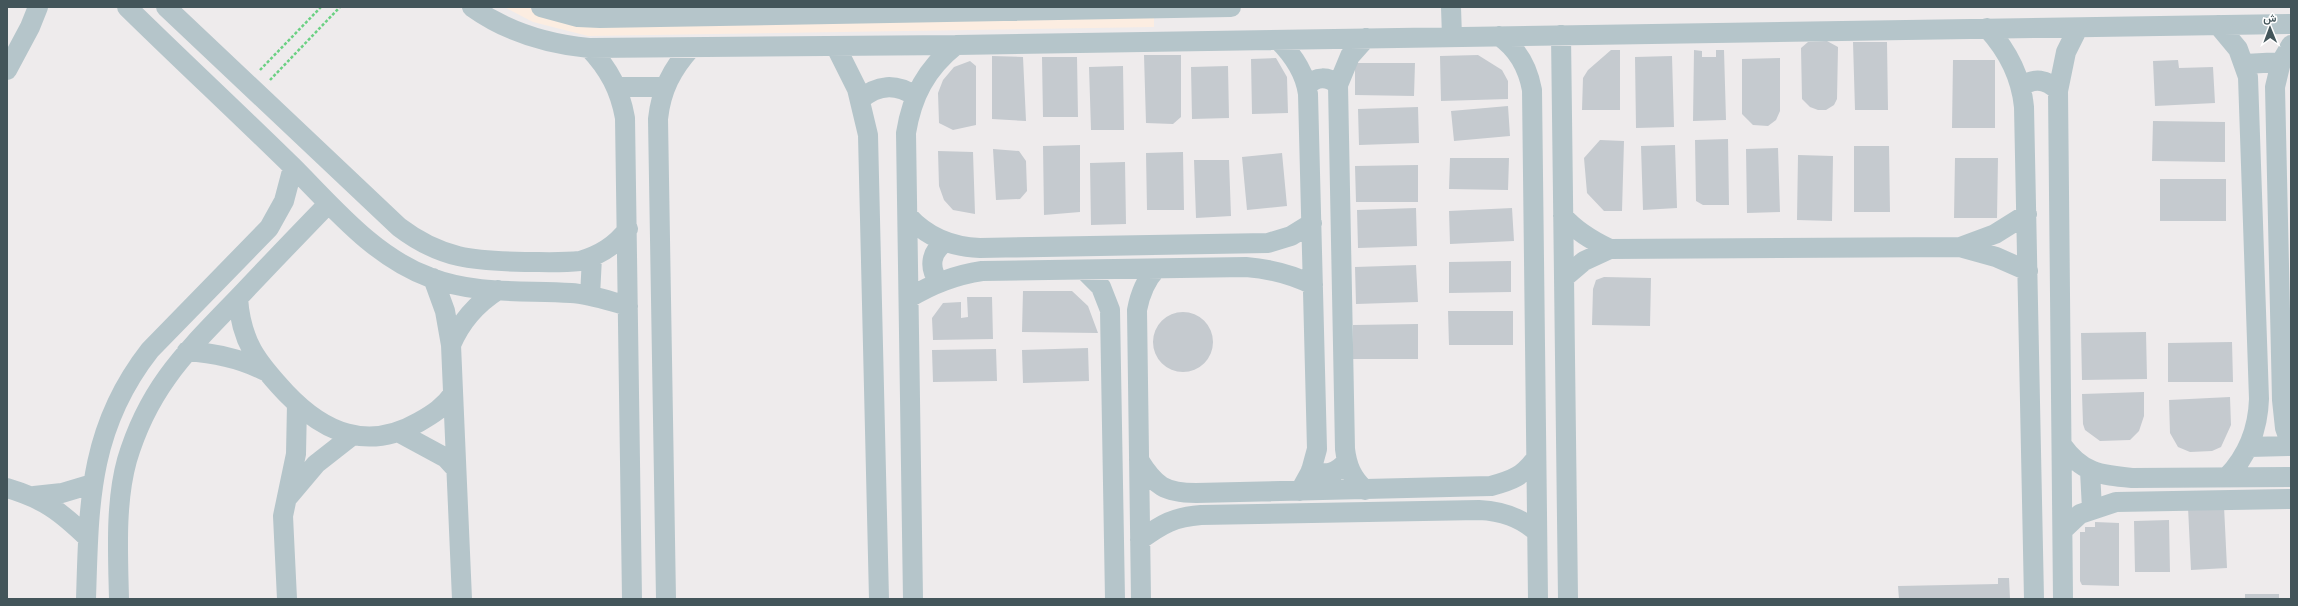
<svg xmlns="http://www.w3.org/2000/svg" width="2298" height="606" font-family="Figtree,Vazirmatn,sans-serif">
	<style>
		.commercial { fill: #fcede1 }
		.building { fill: #c5cacf }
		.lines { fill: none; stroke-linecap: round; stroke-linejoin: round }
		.path { stroke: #6bd083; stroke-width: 2.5; stroke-dasharray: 3 2; stroke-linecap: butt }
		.street { stroke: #b5c5ca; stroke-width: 20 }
	</style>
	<rect width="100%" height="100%" fill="#eeebec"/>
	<path class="commercial" d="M504 7H1154V27L588 36 533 22Z"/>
	<path class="building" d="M1827 41 1838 47 1837 99 1834 105 1826 110H1818L1810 107 1802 99 1801 48 1808 42Z
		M1853 42H1887L1888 110H1855Z
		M1611 50H1620V110H1582L1583 78 1588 70Z
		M1694 50 1702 51V57H1716V50H1724L1726 120 1693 121Z
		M1144 55H1181V117L1173 124 1146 123Z
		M1478 55 1502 70 1508 81V99L1441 101 1440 56Z
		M992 56 1023 57 1026 121 992 119Z
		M1672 56 1674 127 1636 128 1635 57Z
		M1042 57H1077L1078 117H1043Z
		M1276 58 1287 77 1288 113 1252 114 1251 59Z
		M1780 58V111L1776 120 1768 126 1753 125 1742 114V59Z
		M1953 60H1995V128H1952Z
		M2178 60 2179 68 2213 67 2215 103 2155 106 2153 61Z
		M970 61 976 66V125L953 130 939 123 938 93 943 80 954 67Z
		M1355 63H1415L1414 96 1355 95Z
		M1123 66 1124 130H1091L1089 67Z
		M1228 66 1229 118 1192 119 1191 67Z
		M1508 106 1510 136 1454 141 1451 111Z
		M1418 107 1419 143 1359 145 1358 109Z
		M2153 121 2225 122V162L2152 161Z
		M1728 139 1729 205H1703L1696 201 1695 140Z
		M1600 140 1624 141 1622 211H1604L1587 193 1584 158Z
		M1080 145V212L1044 215 1043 146Z
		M1675 145 1677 208 1643 210 1641 146Z
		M1854 146H1889L1890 212H1854Z
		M1778 148 1780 212 1747 213 1746 149Z
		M993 149 1019 151 1026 161 1027 191 1020 199 996 200Z
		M938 151 973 152 975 214 953 210 944 200 939 186Z
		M1183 152 1184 210H1147L1146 153Z
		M1282 153 1287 206 1247 210 1242 157Z
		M1798 155 1833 156 1832 221 1797 220Z
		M1450 158H1509L1508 190 1449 189Z
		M1955 158H1998L1997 218H1954Z
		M1194 160H1229L1231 216 1196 218Z
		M1125 162 1126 224 1091 225 1090 163Z
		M1418 165V202H1356L1355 166Z
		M2160 179H2226V221H2160Z
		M1416 208 1417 246 1358 248 1357 210Z
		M1512 208 1514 241 1450 244 1449 211Z
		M1511 261V292L1449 293V262Z
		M1416 265 1418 302 1356 304 1355 267Z
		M1604 277 1651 278 1650 326 1592 325 1593 289 1596 280Z
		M1023 291H1072L1088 306 1098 333 1022 332Z
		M967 297H992L993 339 933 340 932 318 943 303 961 302V318L968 317Z
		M1448 311H1513V345H1449Z
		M1153 342a30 30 0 1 1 60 0a30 30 0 1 1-60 0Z
		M1418 324V359H1353V325Z
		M2146 332 2147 379 2082 380 2081 333Z
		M2232 342 2233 382H2168V343Z
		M1088 348 1089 381 1023 383 1022 350Z
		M996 349 997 381 933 382 932 350Z
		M2144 392V416L2139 431 2130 440 2100 441 2085 430 2083 424 2082 394Z
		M2230 397 2231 425 2221 447 2212 451 2190 452 2178 447 2170 433 2169 400Z
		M2224 506 2227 568 2191 570 2188 507Z
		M2169 520 2170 572H2135L2134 521Z
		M2095 522 2119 523V586L2082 585 2080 581V532H2085V527H2095Z
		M1998 578H2009L2010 599H1899L1898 586 1998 584Z
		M2245 594H2279V599H2245Z"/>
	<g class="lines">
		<path class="path" d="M260 70 321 7
			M270 80 340 7"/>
		<path class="street" d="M127 7C182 61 238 113 292 166 333 207 374 257 429 277 475 295 523 290 571 293 590 294 609 301 628 306
			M166 7 399 227C441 259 474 261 525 262 543 262 562 263 580 261 600 255 615 246 628 229
			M472 7C507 32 546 44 589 48L956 45 2291 24
			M541 7 578 17 600 18 1231 7
			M1451 7 1452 37
			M2218 25 2238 49 2248 77 2259 399C2258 430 2248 455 2227 477
			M1987 28C2008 51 2021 76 2024 107L2034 599
			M1561 35 1568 599
			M1499 36C1518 49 1528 68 1532 90L1538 599
			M1278 40C1293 55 1305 72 1308 94L1317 449 1311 471 1300 491
			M2291 45 2281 62 2275 87 2282 400 2285 428 2291 445
			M836 47 857 89 868 135 879 599
			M589 48C609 69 620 90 625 118L632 599
			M2245 64 2281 62
			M7 70 30 27 38 7
			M1307 86C1316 76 1328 76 1338 85
			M617 87H665
			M2021 87C2034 77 2047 79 2058 91
			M860 100C877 84 896 83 915 96
			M908 216C927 237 951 247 980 248L1268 243 1291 236 1312 223
			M1563 216C1576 231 1591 240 1610 249
			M1960 247 1995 234 2027 214
			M1084 270 1101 287 1110 310 1115 599
			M433 278 445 311 451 345 462 599
			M1564 278 1584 261 1610 249 1960 247 1996 257 2028 271
			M939 282C928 267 931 252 945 242
			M590 296 592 257
			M238 298C241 342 257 362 286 393 323 432 367 452 419 422 433 414 444 407 453 394
			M909 298C932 284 955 275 982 271L1246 267C1271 269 1291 274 1313 285
			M451 345C461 321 476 304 498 290
			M187 351C215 353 240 358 265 371
			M398 432 446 458 456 469
			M2062 445C2082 473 2100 475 2132 478L2291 477
			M2249 447 2291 446
			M1139 460C1155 486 1165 493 1196 493L1491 486C1513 480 1523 476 1536 458
			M1311 470C1325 476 1336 474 1346 462
			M2090 471 2092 509
			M7 488C44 499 60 511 88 538
			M1365 490C1352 478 1347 466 1345 449L1338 85 1350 56 1366 38
			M34 496 62 493 92 484
			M289 496 316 464 353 435
			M2063 530 2080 514 2116 502 2291 499
			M1140 540C1162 524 1174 517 1201 515L1479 510C1502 511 1520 517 1537 532
			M86 599C89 505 88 429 150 350L269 228 284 201 293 167
			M119 599C118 555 115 503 127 460 149 386 187 351 238 298 268 266 298 235 328 204
			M287 599 283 516 296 454 297 404
			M666 599 658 119C661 90 672 69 691 48
			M913 599 906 133C912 96 926 69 956 45
			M1141 599 1137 310C1140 294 1145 281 1156 269
			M2063 599 2058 91 2066 52 2078 28"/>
	</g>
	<rect width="2298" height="606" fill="none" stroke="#43555a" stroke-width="16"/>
	<g transform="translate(2270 28) rotate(359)" stroke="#ffffff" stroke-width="3" paint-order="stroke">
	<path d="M0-3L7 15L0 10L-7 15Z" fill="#43555a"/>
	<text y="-6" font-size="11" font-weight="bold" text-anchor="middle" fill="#43555a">ش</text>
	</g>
</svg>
